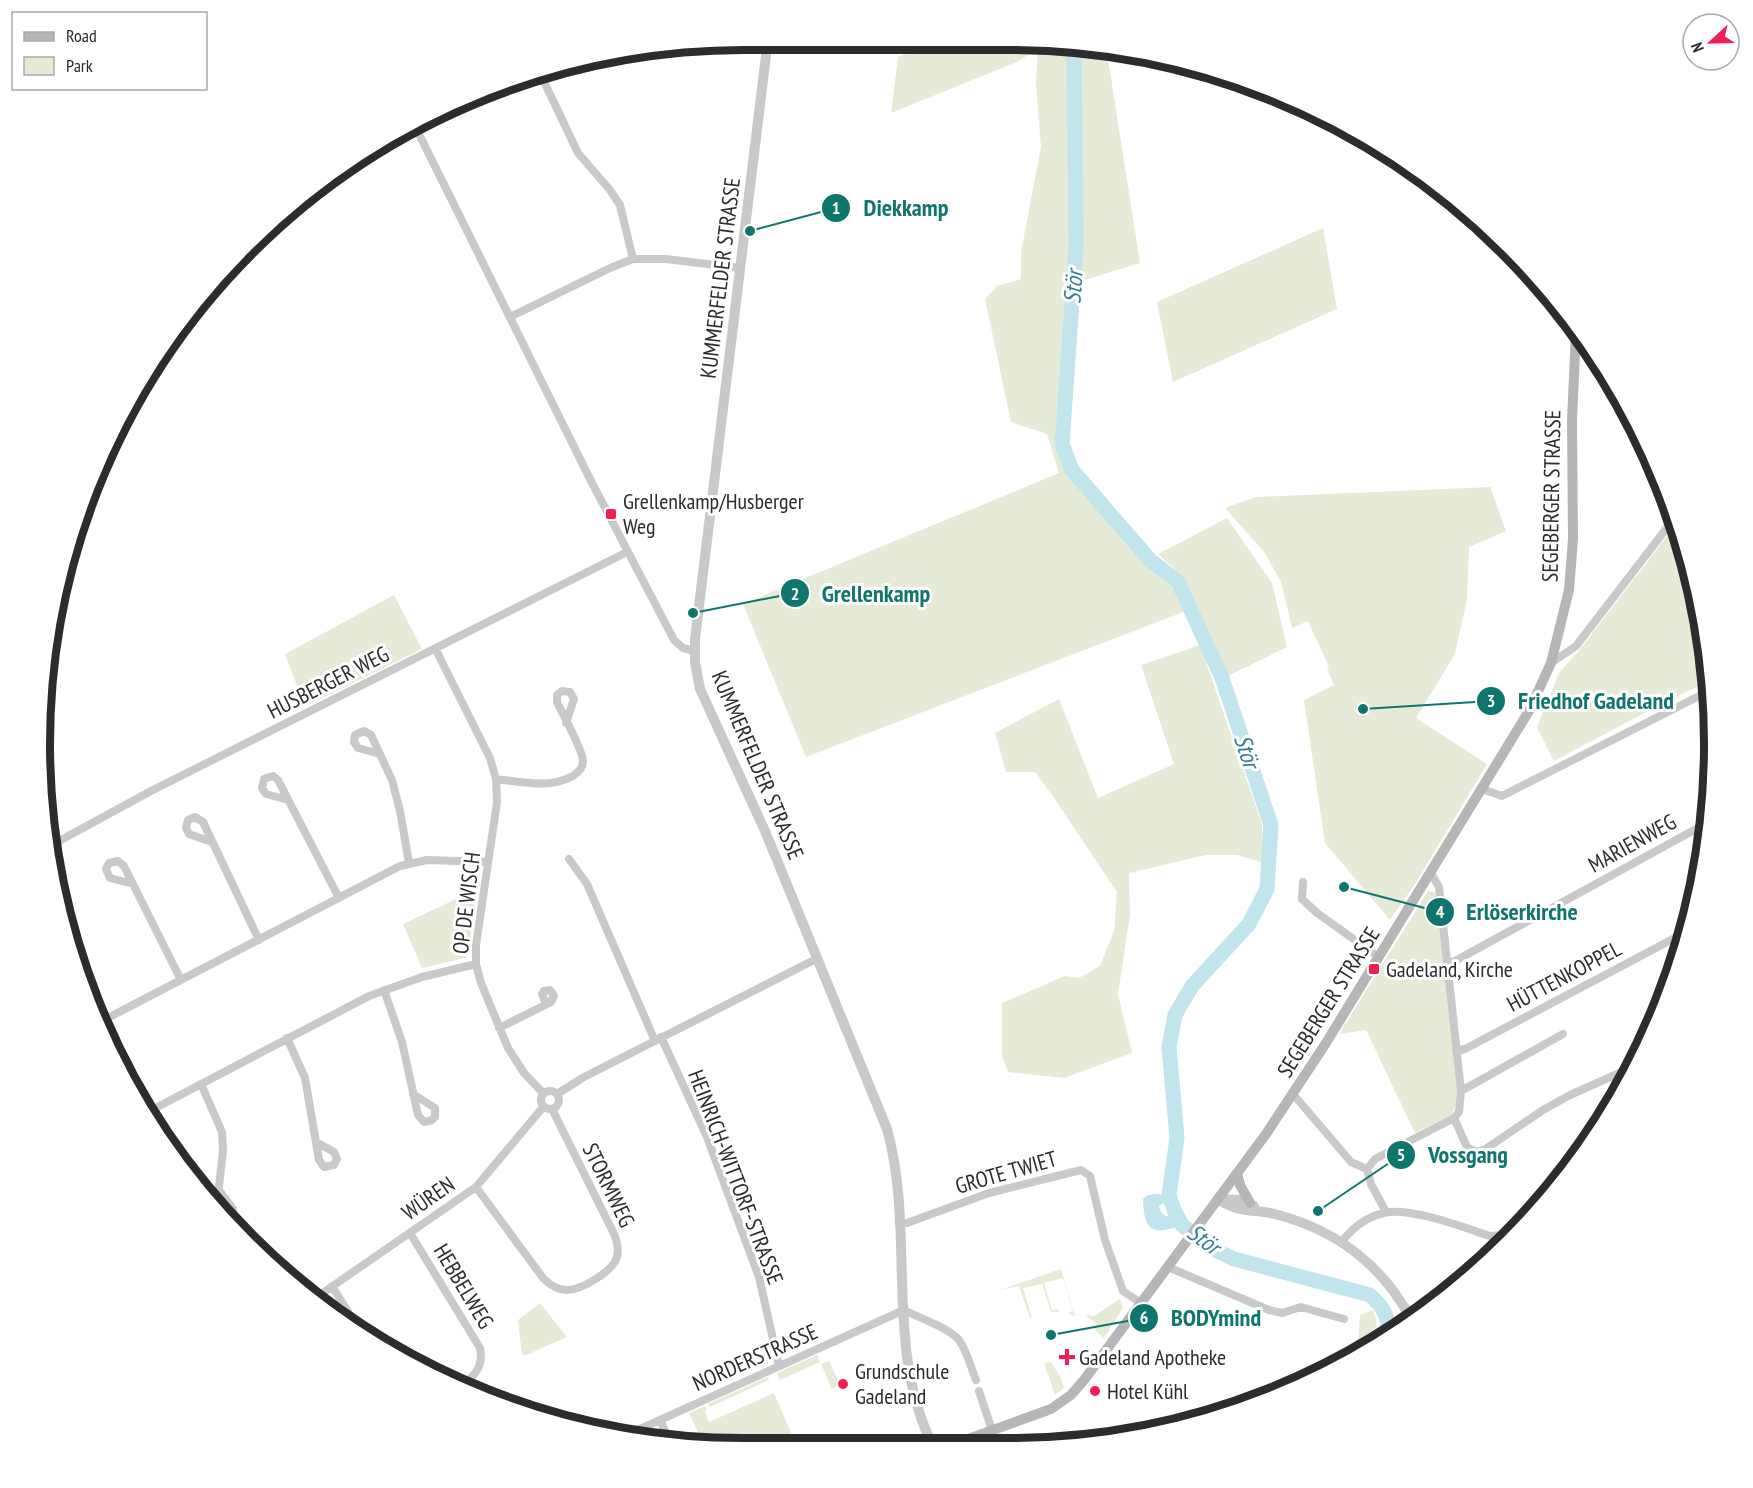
<svg xmlns="http://www.w3.org/2000/svg" width="1753" height="1488" font-family="'PT Sans Narrow',sans-serif">
	<style>
		.green { fill: #e5ebd7 }
		.water { fill: #c1e4ed }
		.lines { fill: none; stroke-linecap: round; stroke-linejoin: round }
		.river { stroke: #c1e4ed; stroke-width: 15 }
		.minor { stroke: #c9c9c9; stroke-width: 8 }
		.tertiary { stroke: #c9c9c9; stroke-width: 10 }
		.secondary { stroke: #b6b6b6; stroke-width: 10 }
		.poi-dot { fill: #f21e54; stroke: #fff; stroke-width: 2 }
		.labels { text-anchor: middle; dominant-baseline: central; stroke-width: 6; stroke-linejoin: round; paint-order: stroke }
		.street-label { font-size: 22px; fill: #2c2c2c; stroke: #fff }
		.poi-label { font-size: 22px; fill: #2c2c2c; stroke: #fff; text-anchor: start }
		.water-label { font-size: 24px; font-style: italic; fill: #347f93; stroke: #fff }
		.rim { fill: none; stroke: #2c2c2c; stroke-width: 8 }
		.leader { fill: none; stroke: #0f766e; stroke-width: 2 }
		.callout-dot { fill: #0f766e; stroke: #fff; stroke-width: 2 }
		.mark-label { font-size: 18px; text-anchor: middle; font-weight: bold; fill: #fff }
		.callout-label { font-size: 24px; text-anchor: middle; font-weight: bold; fill: #0f766e; stroke: #fff; stroke-width: 6; stroke-linejoin: round; paint-order: stroke }
	</style>
	<rect width="100%" height="100%" fill="#fff"/>
	<path class="green" d="M932 42 1035 44 1038 47 1062 44 1106 46 1140 263 1078 282 1080 261 1068 256 1055 437 1067 470 1148 567 1177 592 1186 611 806 757 743 604 1059 473 1047 434 1011 422 985 299 997 286 1021 279V252L1041 147 1036 85 1038 48 1019 61 891 113 898 57Z
		M1323 228 1337 309 1173 382 1157 302Z
		M1490 487 1506 531 1469 547 1467 599 1455 654 1416 718 1487 764 1417 881 1390 920 1325 843 1304 700 1334 685 1327 669 1329 667 1308 621 1292 628 1281 582 1265 553 1225 508 1256 497Z
		M1227 518 1272 583 1287 647 1226 677 1184 578 1158 554Z
		M1678 522 1708 652 1709 681 1667 701 1554 761 1537 727 1559 673 1581 648Z
		M394 595 422 649 305 707 285 654Z
		M1200 645 1262 824 1264 863 1237 855H1206L1129 873 1130 915 1118 994 1132 1053 1064 1078 1008 1072 1002 1056V1003L1065 976 1079 978 1100 966 1114 931 1117 892 1052 795 1035 772H1006L995 733 1059 699 1098 798 1174 764 1141 665Z
		M477 889 469 949 465 958 422 968 403 924Z
		M1428 891 1434 892 1438 900 1457 1088 1456 1105 1451 1115 1415 1133 1366 1030 1339 1034Z
		M1061 1269 1075 1316 1068 1313 1073 1311 1063 1278 1044 1283 1052 1310 1058 1309 1059 1312H1051L1042 1284 1023 1288 1032 1318H1030L1019 1286 1000 1290Z
		M1120 1299 1123 1308 1104 1338 1094 1329 1097 1324 1085 1315 1094 1316Z
		M540 1303 567 1337 526 1355H522L518 1320Z
		M1373 1310 1376 1319 1375 1345 1366 1351 1358 1349 1360 1315Z
		M817 1355 820 1362 780 1380 777 1373Z
		M829 1361 840 1385 832 1389 821 1364Z
		M1051 1362 1061 1378 1064 1388 1055 1395 1044 1363Z
		M768 1377 769 1380 710 1407 708 1404Z
		M774 1393 798 1449H744L704 1445 689 1413 705 1406 707 1410 705 1412 709 1422Z"/>
	<path class="water" d="M1154 1194 1169 1195 1170 1199 1159 1206C1161 1217 1168 1217 1178 1217L1182 1225C1152 1236 1144 1231 1143 1199L1148 1195Z"/>
	<g class="lines">
		<path class="river" d="M1074 45 1076 245 1062 444 1072 470 1150 560 1178 582 1222 678 1271 825 1267 889 1249 924 1192 986 1175 1015 1169 1047 1177 1138 1169 1195 1174 1210 1182 1225 1207 1246 1234 1259 1370 1295C1383 1307 1390 1317 1388 1336"/>
		<path class="minor" d="M539 71 578 153 610 190 620 205 633 259
			M414 124 590 479 674 640 683 648 695 651
			M510 317 610 268 633 259H666L740 268
			M435 648 490 758 496 779 497 802 476 945V964L481 983 508 1048 524 1073 543 1093
			M1551 663 1576 646 1676 516
			M380 754 358 748 354 742 355 735 364 731 371 735 392 780 400 811 409 863
			M496 779C523 782 549 789 573 776 579 772 583 768 583 761 583 750 563 715 557 702V695L562 691 570 692 574 699 566 723
			M1482 789 1502 796 1709 691
			M288 800 266 794 262 788 264 779 273 776 278 780 339 898
			M212 842 189 834 186 828 188 820 195 817 203 822 259 940
			M48 847 151 791 627 552
			M569 859 587 884 655 1041
			M1303 882 1302 899 1317 913 1379 957
			M133 884 110 878 106 869 109 863 118 861 124 866 181 980
			M1447 963 1455 961 1707 823
			M384 990 402 1042 418 1115 424 1122 432 1120 435 1117V1108L413 1094
			M100 1022 400 866 427 860 488 862
			M499 1028 551 1002 554 996 550 990 544 991 542 994 546 1004
			M661 1037 707 1137 759 1277 779 1366
			M287 1038 305 1078 319 1160 324 1167 334 1165 337 1159 334 1152 316 1142
			M1456 1051 1465 1049 1688 931
			M201 1084 222 1132 223 1150 217 1205
			M541 1100a9 9 0 1 1 18 0a9 9 0 1 1-18 0Z
			M1461 1091 1563 1034
			M557 1094 584 1077 818 958
			M1293 1094 1351 1162 1367 1169
			M146 1113 369 996 422 977 476 964
			M1454 1118 1467 1147 1476 1152 1484 1150 1543 1110 1570 1095 1635 1066
			M476 1187 543 1278C550 1285 557 1290 567 1290 582 1290 613 1271 617 1257 619 1249 617 1241 614 1234L552 1109
			M218 1189 233 1209V1214L227 1219
			M1386 1212 1371 1184 1367 1169 1375 1159 1454 1118 1459 1112 1461 1091 1439 887 1431 873
			M899 1223H907L989 1193 1081 1170 1090 1176 1105 1240 1123 1291 1141 1303
			M410 1233 480 1348C484 1367 474 1377 459 1387
			M1342 1241C1354 1227 1366 1217 1384 1213 1408 1206 1465 1228 1490 1236L1504 1235 1515 1230
			M1168 1267 1269 1310 1282 1313 1301 1307 1344 1319
			M332 1286 363 1336
			M314 1299 476 1187 544 1106
			M979 1391 998 1448
			M660 1420 670 1442
			M622 1437 904 1310C919 1318 948 1327 959 1340 967 1351 971 1368 976 1380"/>
		<path class="tertiary" d="M768 39 695 639V662L700 689 765 831 887 1129C916 1233 883 1349 934 1448
			M1218 1199C1238 1213 1253 1209 1275 1214 1336 1230 1381 1263 1411 1319
			M1218 1199 1240 1200 1254 1206"/>
		<path class="secondary" d="M1237 1173 1240 1185 1250 1203
			M951 1448 971 1438 1051 1409 1071 1395 1084 1380 1266 1134 1326 1043 1529 711 1551 663 1569 590 1573 539 1572 421 1576 331"/>
	</g>
	<g class="poi-dot">
		<rect x="605" y="508" width="12" height="12" rx="3"/>
		<rect x="1368" y="963" width="12" height="12" rx="3"/>
		<path d="M1064 1348h6v6h6v6h-6v6h-6v-6h-6v-6h6z"/>
		<circle cx="843" cy="1384" r="6"/>
		<circle cx="1095" cy="1391" r="6"/>
	</g>
	<g class="labels">
		<g class="street-label">
			<text transform="translate(720 278) rotate(-83)">KUMMERFELDER STRASSE</text>
			<text transform="translate(1551 496) rotate(-89)">SEGEBERGER STRASSE</text>
			<text transform="translate(328 682) rotate(-27)">HUSBERGER WEG</text>
			<text transform="translate(758 765) rotate(67)">KUMMERFELDER STRASSE</text>
			<text transform="translate(1632 843) rotate(-29)">MARIENWEG</text>
			<text transform="translate(466 903) rotate(-83)">OP DE WISCH</text>
			<text transform="translate(1564 976) rotate(-28)">HÜTTENKOPPEL</text>
			<text transform="translate(1328 1002) rotate(-58)">SEGEBERGER STRASSE</text>
			<text transform="translate(1006 1172) rotate(-16)">GROTE TWIET</text>
			<text transform="translate(736 1177) rotate(69)">HEINRICH-WITTORF-STRASSE</text>
			<text transform="translate(609 1185) rotate(64)">STORMWEG</text>
			<text transform="translate(428 1198) rotate(-35)">WÜREN</text>
			<text transform="translate(464 1286) rotate(59)">HEBBELWEG</text>
			<text transform="translate(755 1357) rotate(-24)">NORDERSTRASSE</text>
		</g>
		<g class="poi-label">
			<text x="623" y="501">Grellenkamp/Husberger<tspan x="623" dy="25">Weg</tspan></text>
			<text x="1386" y="969">Gadeland, Kirche</text>
			<text x="1079" y="1357">Gadeland Apotheke</text>
			<text x="855" y="1371">Grundschule<tspan x="855" dy="25">Gadeland</tspan></text>
			<text x="1107" y="1391">Hotel Kühl</text>
		</g>
		<g class="water-label">
			<text transform="translate(1073 287) rotate(-86)">Stör</text>
			<text transform="translate(1247 751) rotate(72)">Stör</text>
			<text transform="translate(1204 1239) rotate(36)">Stör</text>
		</g>
	</g>
	<path d="M0 0H1753V1488H0ZM744 50H1010A694 694 0 0 1 1704 744V744A694 694 0 0 1 1010 1438H744A694 694 0 0 1 50 744V744A694 694 0 0 1 744 50Z" fill="#fff" fill-rule="evenodd"/>
	<path class="rim" d="M744 50H1010A694 694 0 0 1 1704 744V744A694 694 0 0 1 1010 1438H744A694 694 0 0 1 50 744V744A694 694 0 0 1 744 50Z"/>
	<path class="leader" d="M750 231L836 208M693 613L795 593M1363 709L1491 701M1344 887L1440 912M1318 1211L1401 1155M1051 1335L1144 1318"/>
	<g class="callout-dot">
		<circle cx="750" cy="231" r="6"/>
		<circle cx="693" cy="613" r="6"/>
		<circle cx="1363" cy="709" r="6"/>
		<circle cx="1344" cy="887" r="6"/>
		<circle cx="1318" cy="1211" r="6"/>
		<circle cx="1051" cy="1335" r="6"/>
		<circle cx="836" cy="208" r="15"/>
		<circle cx="795" cy="593" r="15"/>
		<circle cx="1491" cy="701" r="15"/>
		<circle cx="1440" cy="912" r="15"/>
		<circle cx="1401" cy="1155" r="15"/>
		<circle cx="1144" cy="1318" r="15"/>
	</g>
	<g class="mark-label">
		<text x="836" y="214">1</text>
		<text x="795" y="600">2</text>
		<text x="1491" y="707">3</text>
		<text x="1440" y="918">4</text>
		<text x="1401" y="1161">5</text>
		<text x="1144" y="1324">6</text>
	</g>
	<g class="callout-label">
		<text x="906" y="216">Diekkamp</text>
		<text x="876" y="602">Grellenkamp</text>
		<text x="1596" y="709">Friedhof Gadeland</text>
		<text x="1522" y="920">Erlöserkirche</text>
		<text x="1468" y="1163">Vossgang</text>
		<text x="1216" y="1326">BODYmind</text>
	</g>
	<rect x="12" y="12" width="195" height="78" fill="#ffffff" stroke="#ababab" stroke-width="1.5"/>
	<rect x="24" y="32" width="30" height="9" fill="#b6b6b6" stroke="#ababab" stroke-width="1.5"/>
	<text x="66" y="42" font-size="18" fill="#2c2c2c">Road</text>
	<rect x="24" y="57" width="30" height="18" fill="#e5ebd7" stroke="#ababab" stroke-width="1.5"/>
	<text x="66" y="72" font-size="18" fill="#2c2c2c">Park</text>
	<g transform="translate(1711 42) rotate(248)"><circle r="28" fill="#ffffff" stroke="#ababab" stroke-width="1.5"/>
	<path d="M0-4.5L10 22L0 15L-10 22Z" fill="#f21e54"/>
	<text y="-9" font-size="16" font-weight="bold" text-anchor="middle" fill="#2c2c2c">N</text>
	</g>
</svg>
